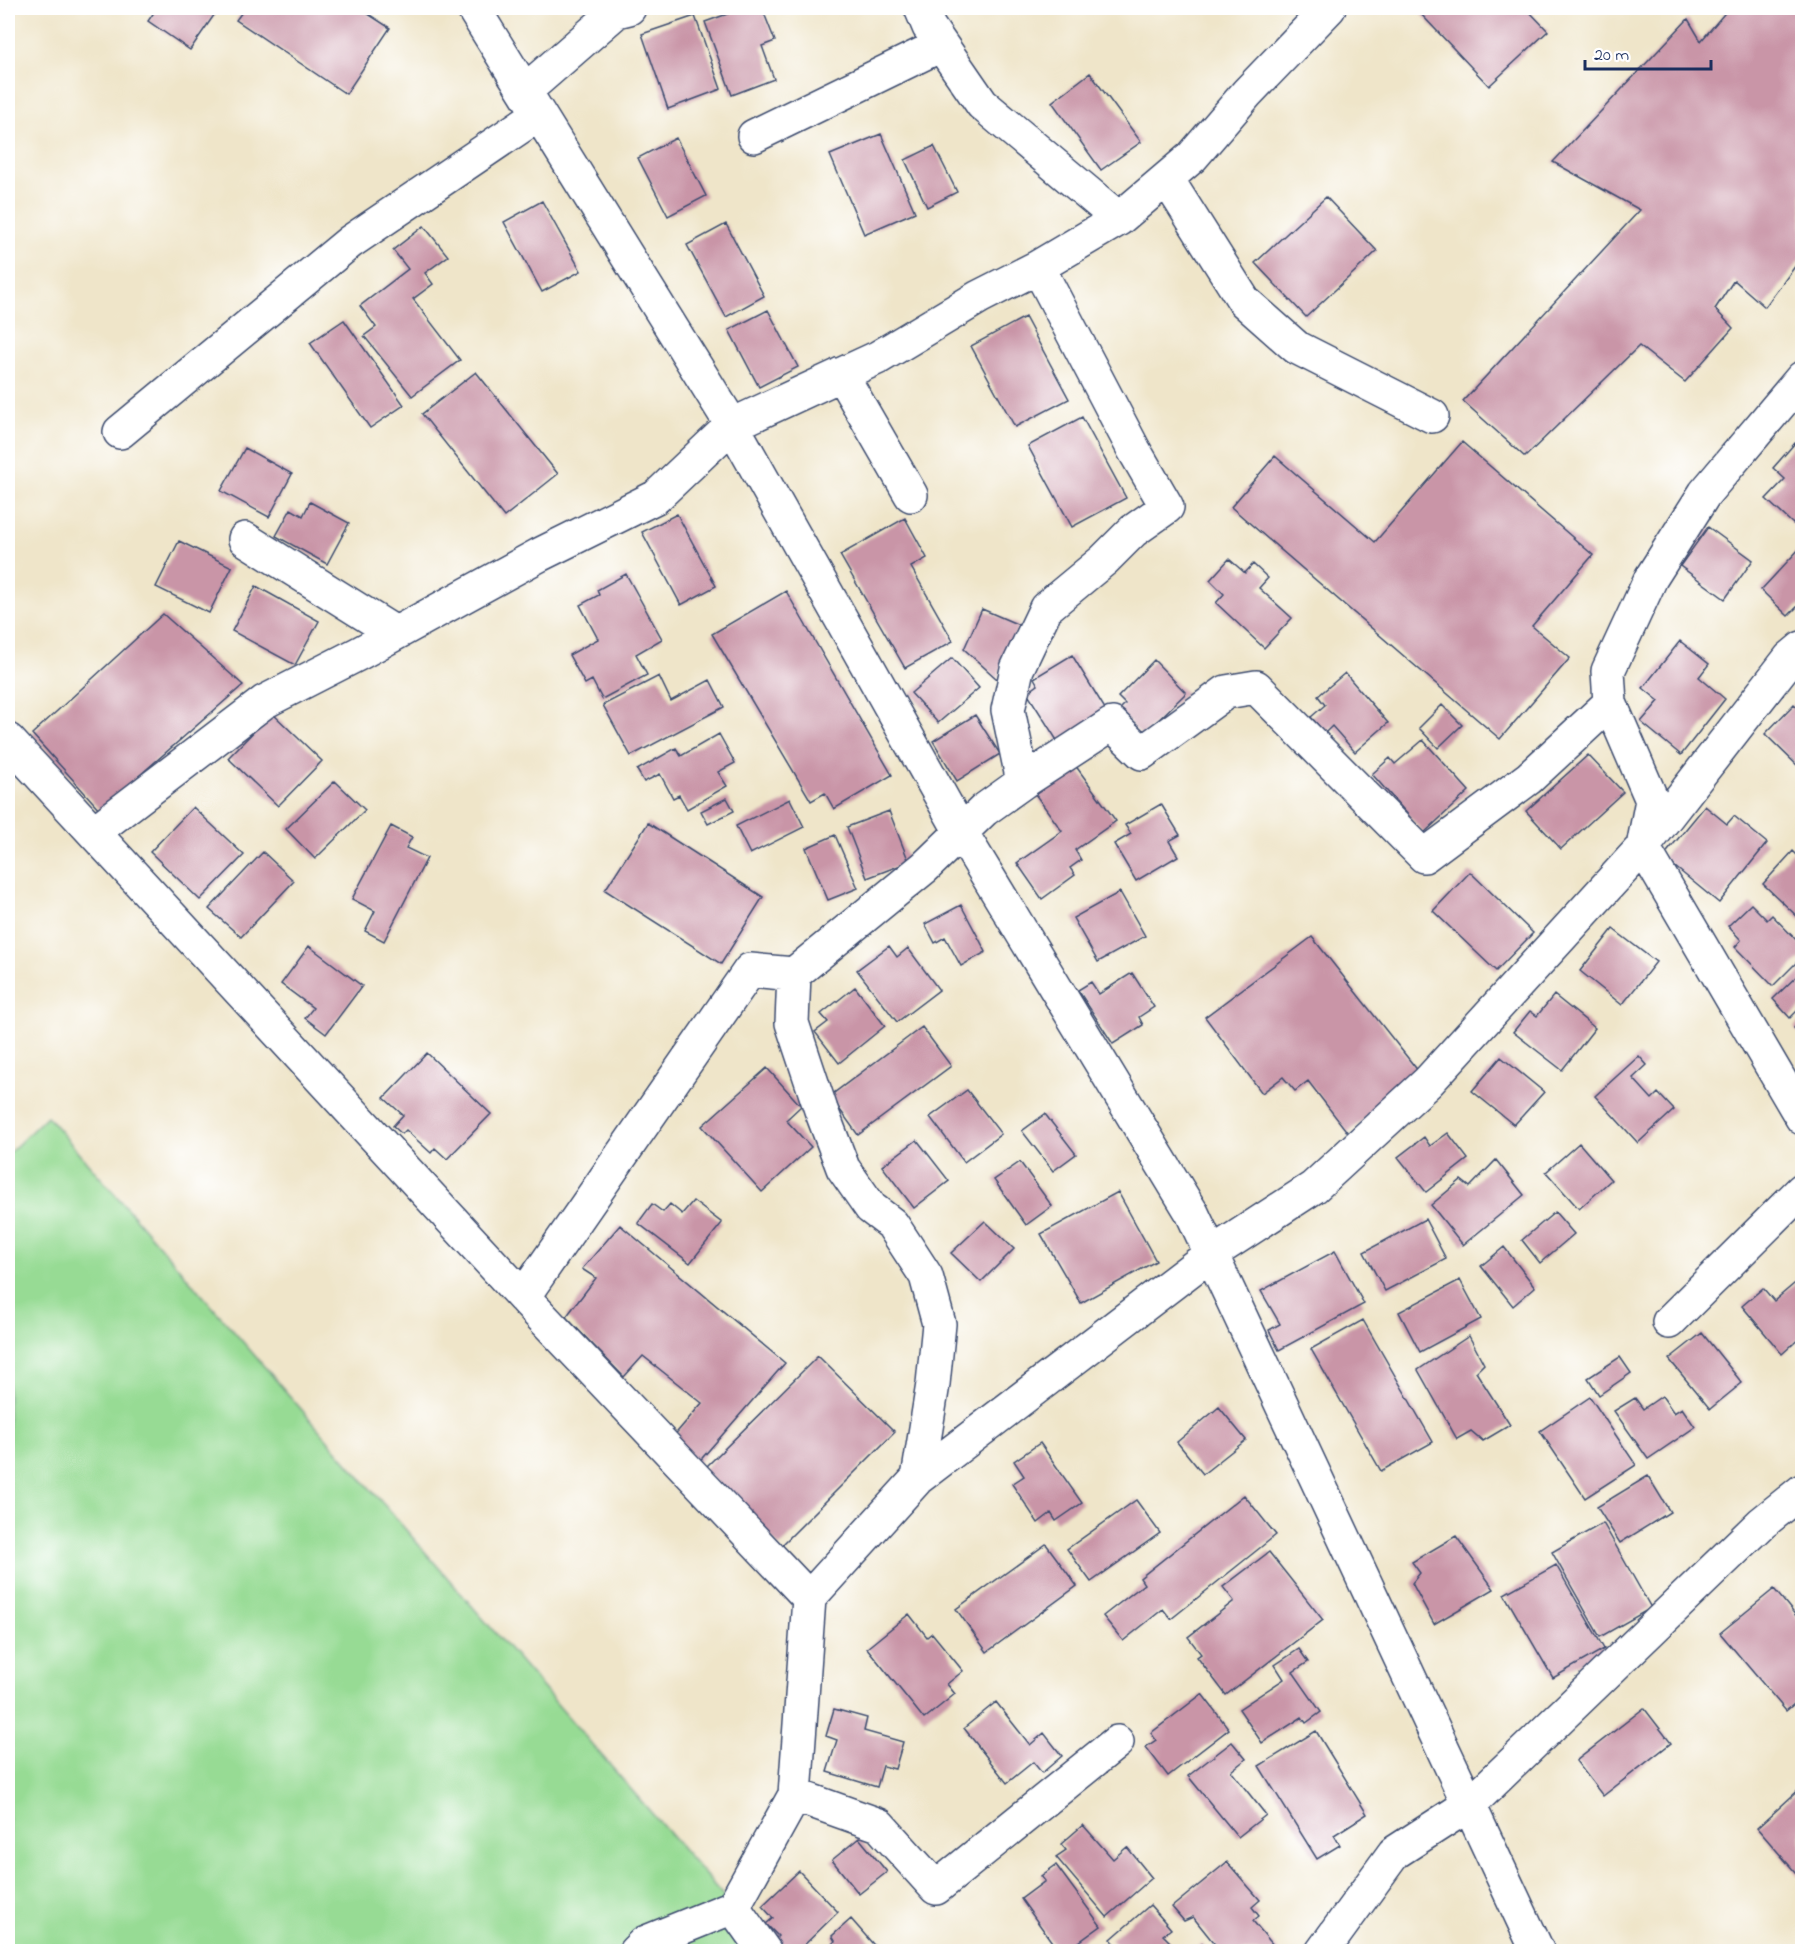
<svg xmlns="http://www.w3.org/2000/svg" width="1810" height="1959" font-family="'Indie Flower',sans-serif">
	<style>
		.green { fill: #97db94; stroke: #598579; stroke-width: 1.5 }
		.building { fill: #c995a7 }
		.lines { fill: none; stroke-linecap: round; stroke-linejoin: round }
		.minor-casing { stroke: #3b4a6e; stroke-width: 36 }
		.minor { stroke: #fff; stroke-width: 33 }
	</style>
	<rect width="100%" height="100%" fill="#fff"/>
	<filter id="ink" filterUnits="userSpaceOnUse"><feTurbulence type="fractalNoise" baseFrequency=".0167" numOctaves="2"/><feDisplacementMap in="SourceGraphic" scale="12" xChannelSelector="R" yChannelSelector="G"/><feConvolveMatrix kernelMatrix="1 2 1 2 8 2 1 2 1" color-interpolation-filters="sRGB"/></filter>
	<filter id="wash" filterUnits="userSpaceOnUse"><feTurbulence type="fractalNoise" baseFrequency=".008" numOctaves="4" result="noise"/><feDisplacementMap in="SourceGraphic" scale="24" xChannelSelector="R" yChannelSelector="G"/><feGaussianBlur stdDeviation="1.35" result="paint"/><feColorMatrix in="noise" values="0 0 0 0 0 0 0 0 0 0 0 0 0 0 0 0 0 1.4 0 .05"/><feComposite in="paint" operator="in"/></filter>
	<g filter="url(#wash)">
		<rect width="100%" height="100%" fill="#efe5c9"/>
		<path class="green" d="M47 1116 733 1907 767 1951 8 1952V1154Z"/>
		<g id="blocks">
			<path class="building" d="M157 8H219L190 50 148 21Z
				M245 8H359L390 28 346 94 236 20Z
				M744 8H762L775 41 762 46 774 79 732 95 705 22Z
				M1426 8H1526L1548 31 1489 86 1420 13Z
				M1729 8H1802V257L1765 307 1734 280 1715 309 1733 328 1685 382 1639 346 1525 457 1463 401 1640 210 1553 162 1688 19 1701 41Z
				M695 16 721 89 668 109 642 34Z
				M1090 73 1141 142 1101 170 1052 102Z
				M881 134 915 212 864 234 830 155Z
				M676 138 706 196 668 216 638 158Z
				M934 146 957 192 927 207 905 160Z
				M1326 197 1377 251 1306 317 1255 263Z
				M542 201 581 271 542 292 504 222Z
				M726 224 764 296 726 317 687 245Z
				M424 226 448 256 425 273 433 284 413 299 460 360 412 396 364 336 376 327 360 306 408 269 393 250Z
				M768 310 798 367 759 387 729 330Z
				M1025 317 1069 399 1015 427 971 346Z
				M344 320 404 405 370 428 310 343Z
				M476 372 558 474 504 517 422 414Z
				M1082 417 1126 498 1072 527 1028 446Z
				M1462 442 1593 555 1532 626 1570 658 1500 739 1231 507 1275 456 1375 542Z
				M1795 443 1802 449V524L1797 519 1793 524 1766 499 1785 479 1773 468Z
				M245 448 292 474 269 517 221 491Z
				M310 502 349 523 327 564 276 536 291 509 303 516Z
				M677 514 716 586 681 605 642 532Z
				M905 518 927 558 911 567 953 641 905 668 840 555Z
				M1708 527 1753 560 1725 599 1680 566Z
				M179 541 232 567 209 613 156 587Z
				M1802 546V609L1799 605 1788 616 1761 590Z
				M1229 559 1245 573 1253 564 1268 578 1259 588 1292 618 1264 648 1216 603 1224 594 1210 580Z
				M626 574 662 639 636 654 647 675 602 699 592 680 585 684 569 655 598 639 580 605 599 595 597 590Z
				M256 586 319 621 295 665 232 631Z
				M786 591 892 775 834 809 825 793 811 801 712 634Z
				M982 609 1019 625 997 679 964 649Z
				M163 614 243 685 100 810 32 734Z
				M1680 641 1709 664 1699 677 1725 699 1681 755 1641 722 1659 701 1643 688Z
				M1072 655 1107 712 1058 742 1027 693 1038 685 1034 678Z
				M952 658 979 688 938 723 911 693Z
				M1154 660 1186 693 1142 736 1118 711 1125 704 1118 697Z
				M1345 673 1388 723 1355 752 1332 726 1325 733 1311 717 1325 705 1318 696Z
				M659 676 671 701 710 680 724 707 631 756 603 705Z
				M1794 704 1802 712V770L1765 734Z
				M1442 705 1462 725 1438 748 1419 728Z
				M272 713 322 761 278 806 228 758Z
				M975 715 1000 754 957 781 933 741Z
				M719 734 735 763 718 772 727 786 687 809 679 795 673 798 660 774 644 782 637 770 676 748 681 756Z
				M1423 740 1469 791 1424 833 1372 774 1390 758 1395 764Z
				M1588 755 1623 792 1561 849 1526 811Z
				M1075 765 1116 821 1075 850 1081 860 1070 868 1075 875 1042 899 1017 863 1062 831 1035 794Z
				M335 781 365 810 315 859 286 829Z
				M727 798 734 811 708 824 701 811Z
				M790 799 804 827 750 854 736 826Z
				M1161 804 1180 835 1169 841 1178 856 1136 881 1114 844 1131 834 1125 825Z
				M1705 806 1727 824 1734 816 1767 843 1719 903 1663 857Z
				M193 807 244 855 200 900 150 852Z
				M889 811 909 862 867 878 847 827Z
				M648 823 763 897 721 964 605 890Z
				M391 826 412 837 406 848 427 858 384 941 365 931 375 911 352 899Z
				M835 835 858 888 828 900 806 848Z
				M1793 851 1802 860V921L1763 884Z
				M263 852 294 881 241 937 209 909Z
				M1470 872 1533 933 1496 971 1433 911Z
				M1120 892 1145 936 1098 962 1073 918Z
				M1751 904 1767 920 1772 915 1802 946V957L1773 986 1735 947 1741 940 1728 926Z
				M961 905 986 952 961 966 945 937 935 943 925 924Z
				M1613 929 1656 962 1622 1005 1580 971Z
				M1312 937 1419 1072 1348 1133 1308 1081 1295 1091 1283 1077 1262 1093 1205 1017Z
				M309 946 362 986 326 1034 305 1018 313 1008 281 984Z
				M889 946 897 957 908 948 939 990 897 1022 857 970Z
				M1802 971V1006L1790 1018 1773 999Z
				M1132 973 1154 1007 1139 1017 1143 1025 1113 1044 1078 990 1091 982 1099 994Z
				M855 987 885 1026 839 1063 815 1032 828 1022 821 1014Z
				M1554 995 1595 1028 1562 1070 1513 1032 1530 1011 1537 1016Z
				M1802 1019V1036L1794 1028Z
				M922 1027 951 1066 858 1135 830 1096Z
				M427 1053 491 1114 447 1159 435 1148 431 1153 406 1130 402 1134 393 1126 403 1115 384 1098Z
				M1639 1056 1647 1065 1633 1078 1652 1099 1658 1093 1674 1110 1638 1143 1595 1096Z
				M1501 1057 1544 1092 1514 1125 1472 1091Z
				M767 1068 801 1106 786 1120 811 1147 762 1192 702 1126Z
				M967 1090 1001 1134 964 1162 930 1117Z
				M1045 1114 1076 1154 1053 1171 1022 1131Z
				M1448 1133 1468 1159 1426 1192 1398 1157 1424 1137 1430 1146Z
				M917 1140 949 1181 914 1208 882 1166Z
				M1579 1143 1611 1180 1579 1209 1546 1172Z
				M1496 1160 1524 1195 1463 1245 1431 1205 1461 1180 1470 1187Z
				M1020 1162 1052 1206 1026 1225 994 1180Z
				M1118 1192 1156 1261 1081 1303 1041 1234Z
				M693 1201 722 1223 690 1263 638 1223 652 1204 663 1212 670 1204 682 1214Z
				M1555 1212 1574 1234 1540 1263 1522 1240Z
				M1425 1219 1446 1259 1385 1291 1364 1252Z
				M985 1221 1014 1249 981 1282 951 1253Z
				M620 1225 785 1363 696 1465 672 1438 702 1403 643 1356 624 1377 566 1317 596 1278 582 1269Z
				M1504 1247 1535 1287 1513 1306 1481 1266Z
				M1335 1251 1364 1304 1279 1350 1269 1330 1280 1324 1261 1291Z
				M1801 1278 1802 1336 1782 1354 1742 1306 1763 1288 1774 1301Z
				M1460 1280 1481 1319 1420 1352 1399 1312Z
				M1363 1320 1433 1442 1381 1471 1311 1349Z
				M1702 1333 1742 1383 1710 1409 1669 1359Z
				M1469 1336 1484 1364 1476 1372 1510 1425 1483 1441 1471 1431 1457 1439 1418 1370Z
				M818 1356 895 1432 780 1547 703 1470Z
				M1620 1357 1631 1373 1599 1395 1588 1378Z
				M1662 1396 1674 1413 1682 1408 1695 1427 1648 1459 1614 1411 1635 1398 1643 1409Z
				M1590 1397 1636 1465 1585 1498 1540 1431Z
				M1219 1407 1246 1440 1203 1474 1177 1442Z
				M1040 1443 1082 1503 1056 1521 1051 1513 1038 1523 1012 1484 1024 1476 1014 1461Z
				M1648 1476 1670 1512 1620 1543 1597 1507Z
				M1244 1495 1276 1535 1171 1619 1163 1609 1123 1641 1103 1616 1144 1584 1140 1578Z
				M1136 1500 1160 1533 1091 1582 1067 1549Z
				M1603 1523 1651 1608 1600 1637 1552 1552Z
				M1456 1536 1494 1589 1434 1624 1412 1583 1420 1573 1412 1562Z
				M1046 1544 1077 1586 987 1652 956 1609Z
				M1269 1552 1323 1620 1226 1695 1197 1657 1201 1654 1188 1637 1234 1601 1223 1587Z
				M1556 1565 1604 1649 1553 1678 1504 1594Z
				M1774 1589 1802 1623V1697L1786 1711 1720 1633Z
				M909 1614 927 1637 932 1633 963 1671 947 1684 955 1694 924 1719 867 1648Z
				M1299 1649 1308 1662 1293 1672 1321 1712 1306 1723 1302 1717 1262 1743 1239 1709 1284 1679 1275 1665Z
				M1202 1694 1229 1729 1168 1776 1146 1747 1156 1740 1151 1733Z
				M996 1702 1030 1745 1044 1733 1062 1756 1042 1773 1033 1762 1007 1783 964 1728Z
				M1644 1708 1671 1743 1603 1796 1576 1761Z
				M834 1709 867 1718 864 1731 903 1742 895 1769 883 1766 877 1787 827 1772 837 1740 826 1736Z
				M1316 1731 1367 1814 1334 1835 1340 1845 1317 1859 1259 1766Z
				M1232 1742 1246 1759 1231 1771 1266 1815 1238 1837 1188 1776Z
				M1802 1787V1880L1757 1828Z
				M1083 1825 1113 1859 1127 1847 1152 1878 1107 1917 1056 1857 1066 1850 1061 1844Z
				M859 1838 887 1872 859 1894 832 1860Z
				M1227 1862 1260 1900 1252 1907 1259 1916 1253 1921 1279 1952H1221L1193 1917 1184 1921 1172 1907Z
				M1056 1865 1101 1926 1065 1952H1059L1021 1899 1045 1881 1041 1876Z
				M799 1871 838 1912 797 1952H784L773 1941 778 1936 766 1924 773 1918 762 1906Z
				M1150 1905 1171 1929 1163 1935 1170 1942 1159 1952H1122L1111 1939Z
				M851 1919 880 1952H824L835 1941 832 1936Z
				M1202 1944 1208 1952H1192Z"/>
		</g>
	</g>
	<g filter="url(#ink)">
		<use href="#blocks" fill-opacity="0" stroke="#3b4a6e" stroke-width="1.5"/>
		<g class="lines">
			<g class="minor-casing">
				<path id="minor" d="M473 8 732 425 961 832 1192 1213 1538 1952
					M921 8 929 27 982 104 1119 219
					M525 91 617 11 629 8
					M754 136 941 45
					M1167 179 1244 301 1296 347 1432 416
					M841 374 911 495
					M1802 378 1705 493 1651 578 1608 671 1610 703 1652 800 1643 847 1802 1118
					M120 432 350 242 539 114
					M245 539 395 633
					M8 740 523 1297 809 1598 795 1795 733 1907 765 1952
					M1023 782 1112 724 1142 753 1226 692 1256 687 1424 856 1529 778 1610 703
					M94 832 264 702 360 653 539 555 656 497 732 425 879 357 979 297 1038 267 1119 219 1192 157 1247 93 1329 8
					M794 974 792 1023 821 1110 843 1168 871 1208 892 1224 926 1276 939 1324 933 1384 918 1478
					M523 1297 750 970 794 974 925 867 984 810 1023 782 1008 710 1017 669 1046 608 1104 560 1133 531 1167 507 1134 450 1038 267
					M1669 1322 1802 1190
					M809 1598 918 1478 1211 1254 1314 1187 1428 1082 1643 847 1790 658 1802 648
					M795 1795 879 1825 936 1888 1117 1742
					M635 1952 644 1943 733 1907
					M1322 1952 1394 1853 1470 1804 1762 1523 1802 1491"/>
			</g>
			<use href="#minor" class="minor"/>
		</g>
	</g>
	<rect width="1810" height="1959" fill="none" stroke="#fff" stroke-width="30"/>
	<path d="M1585 60v9h126v-9" fill="none" stroke="#1b2f5e" stroke-width="3"/>
	<text x="1594" y="60" font-size="18" fill="#1b2f5e" stroke="#ffffff" stroke-width="4.5" paint-order="stroke">20 m</text>
</svg>
